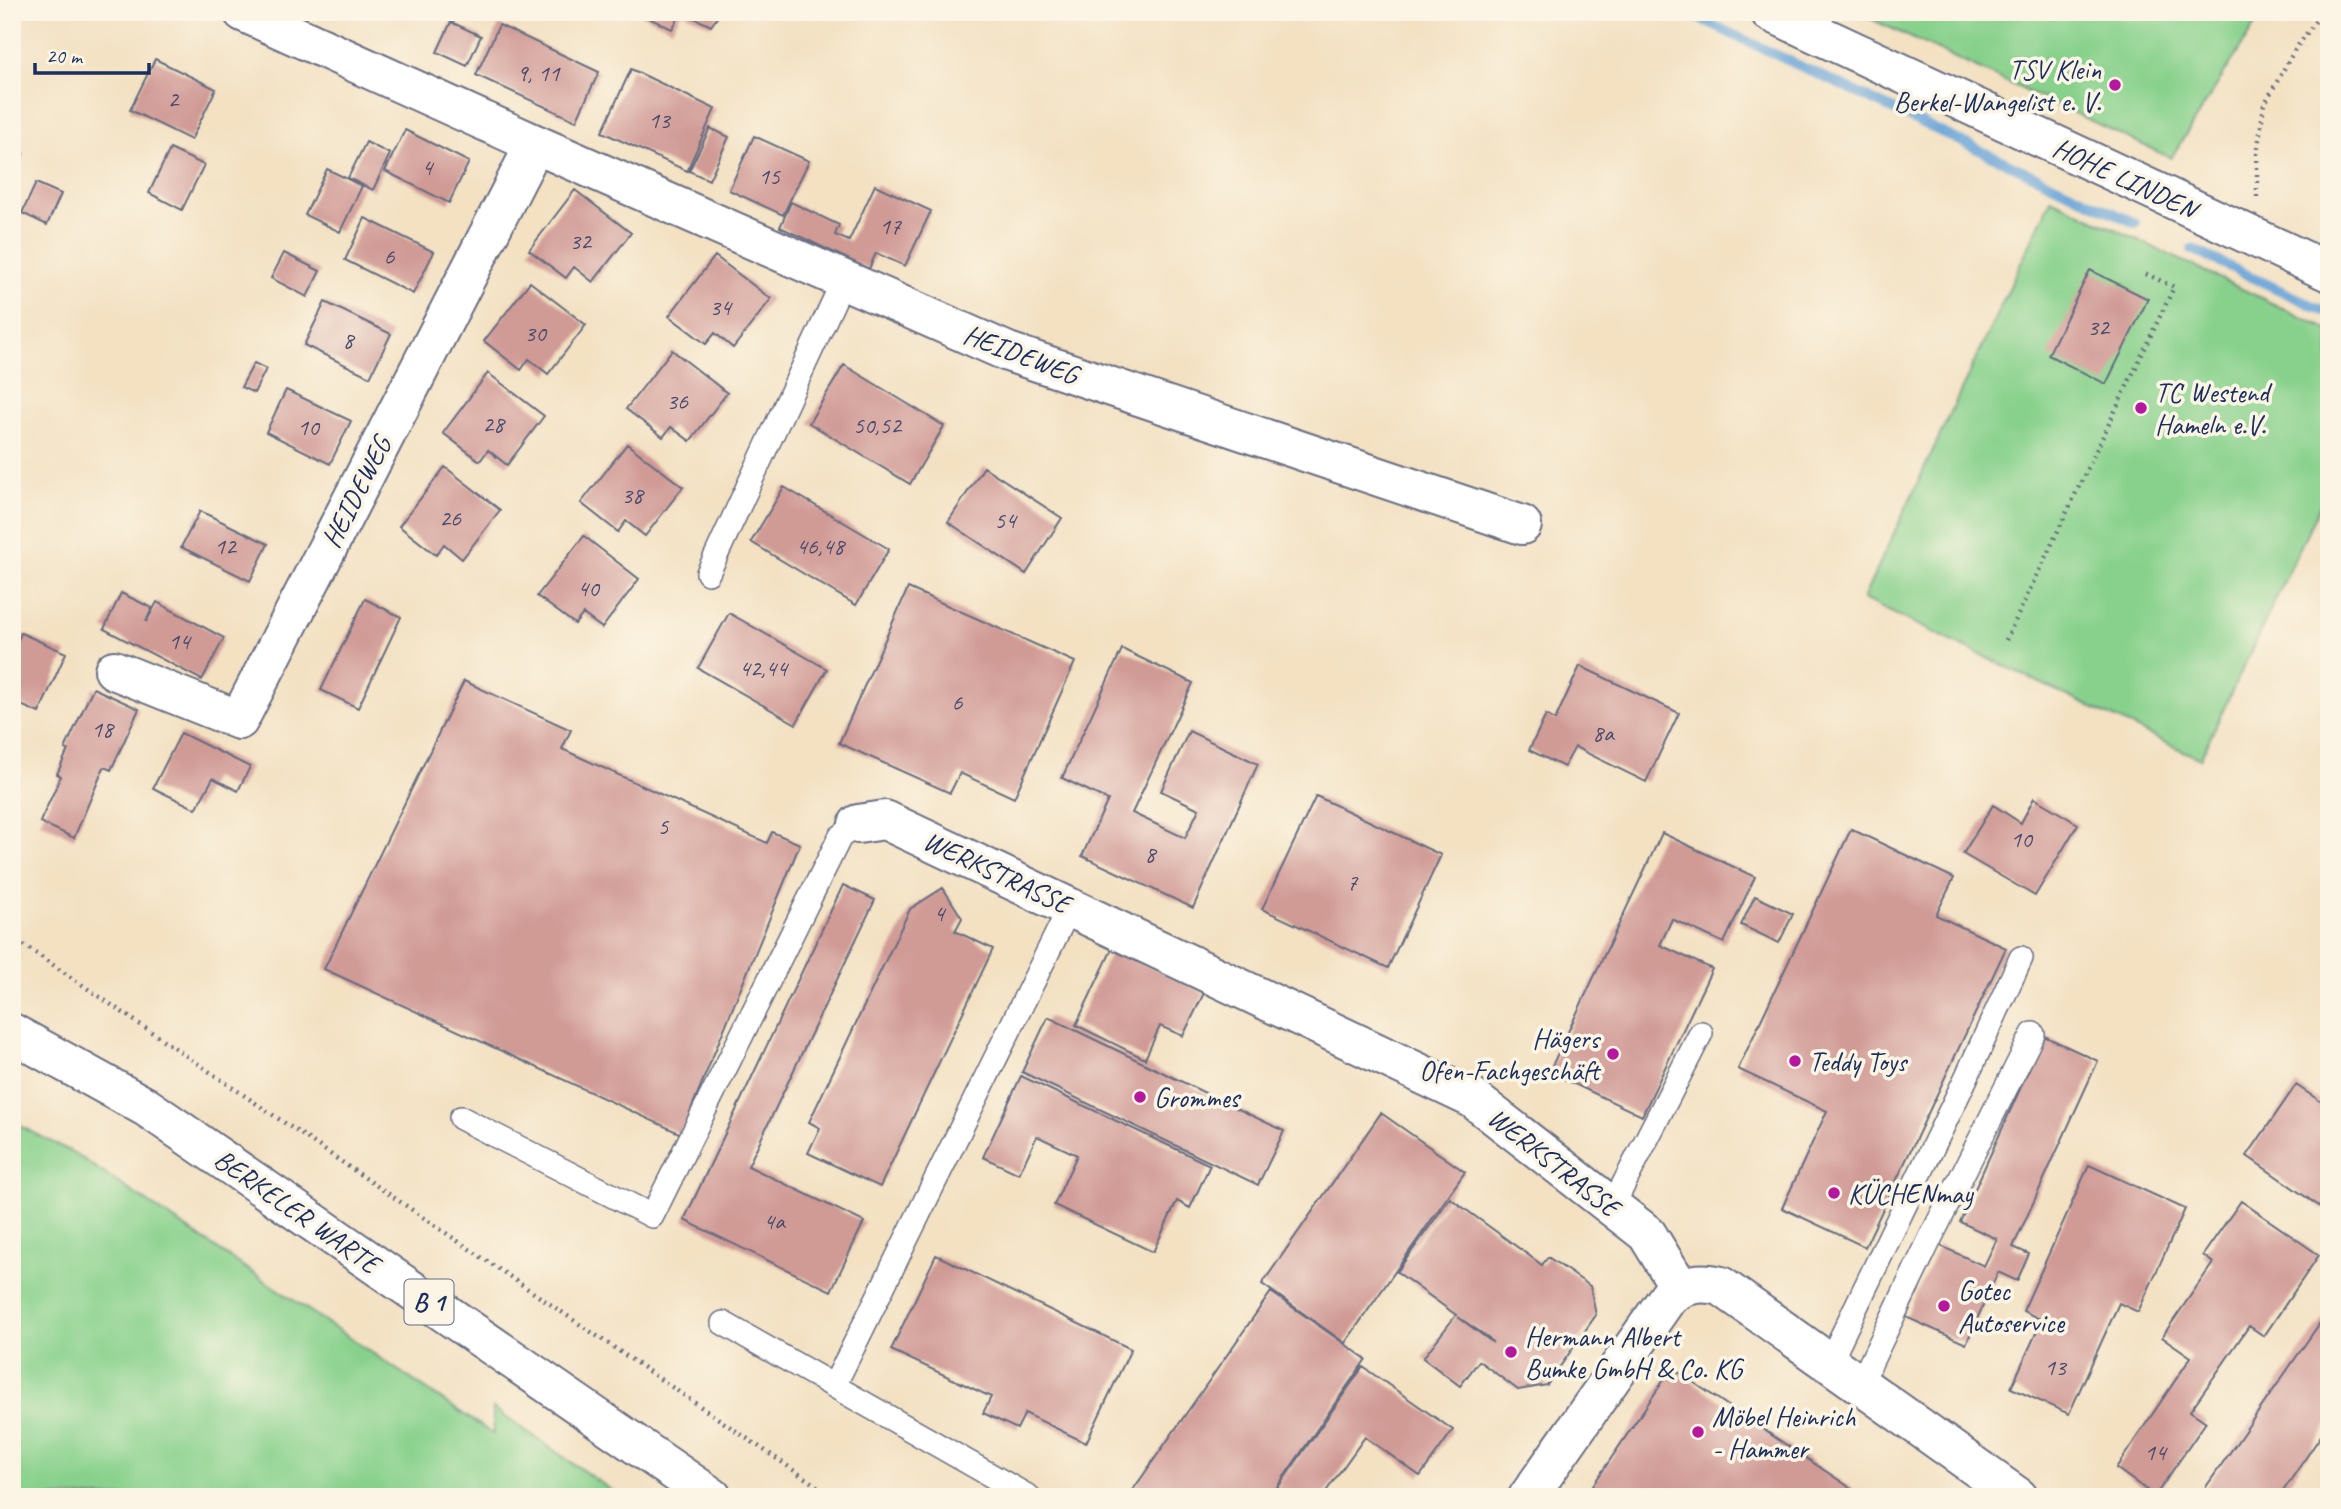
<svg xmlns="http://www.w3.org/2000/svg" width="2341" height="1509" font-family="Caveat,sans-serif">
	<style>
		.green { fill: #88d18c; stroke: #528075; stroke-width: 2 }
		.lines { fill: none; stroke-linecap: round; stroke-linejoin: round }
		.stream { stroke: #66a3d8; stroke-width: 10 }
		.building { fill: #d09a95; fill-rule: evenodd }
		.service-casing { stroke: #676d81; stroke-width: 26 }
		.minor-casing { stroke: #676d81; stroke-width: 42 }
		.primary-casing { stroke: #676d81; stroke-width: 42 }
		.path { stroke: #676d81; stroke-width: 4.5; stroke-dasharray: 2 5; stroke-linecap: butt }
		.service { stroke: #fff; stroke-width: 23 }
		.minor { stroke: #fff; stroke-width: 38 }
		.primary { stroke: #fff; stroke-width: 38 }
		.poi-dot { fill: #b5179e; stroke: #fcf5e5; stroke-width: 2.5 }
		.labels { text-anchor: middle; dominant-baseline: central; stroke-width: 7; stroke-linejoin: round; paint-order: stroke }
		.number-label { font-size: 24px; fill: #484a6c }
		.shield { fill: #fcf5e5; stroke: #5e6a86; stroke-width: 2 }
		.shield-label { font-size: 26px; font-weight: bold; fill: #1b2f5e }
		.poi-label { font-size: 28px; fill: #1b2f5e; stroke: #fcf5e5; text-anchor: start }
		.street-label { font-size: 28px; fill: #1b2f5e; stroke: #fcf5e5 }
	</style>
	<rect width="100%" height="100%" fill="#fcf5e5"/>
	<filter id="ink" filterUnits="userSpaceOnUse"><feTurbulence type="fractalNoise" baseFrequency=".0143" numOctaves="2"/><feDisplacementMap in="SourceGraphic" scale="14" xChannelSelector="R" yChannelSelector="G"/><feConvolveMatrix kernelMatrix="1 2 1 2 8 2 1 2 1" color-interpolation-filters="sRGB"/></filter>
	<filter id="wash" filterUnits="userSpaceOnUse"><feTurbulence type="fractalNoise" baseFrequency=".00686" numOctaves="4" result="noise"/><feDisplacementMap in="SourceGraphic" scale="28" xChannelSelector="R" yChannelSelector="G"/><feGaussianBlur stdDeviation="1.57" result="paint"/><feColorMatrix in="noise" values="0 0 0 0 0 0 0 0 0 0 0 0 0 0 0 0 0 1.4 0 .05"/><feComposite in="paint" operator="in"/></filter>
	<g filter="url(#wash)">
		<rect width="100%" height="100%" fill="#f3e1c2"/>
		<path class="green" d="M1856 12H2263L2171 158Z
			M2051 199 2329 330V486L2200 759 1863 599Z
			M12 1122 74 1153 493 1434V1408L621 1497H12Z"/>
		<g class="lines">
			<path class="stream" d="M1685 12 2135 223
				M2192 249 2329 313"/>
		</g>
		<g id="blocks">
			<path class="building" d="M643 12H721L711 26 682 12 672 29 642 15Z
				M451 22 481 36 467 66 437 52Z
				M499 25 599 72 576 121 476 75Z
				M155 59 216 89 191 140 130 110Z
				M631 69 715 109 687 171 602 132Z
				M710 128 729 137 709 180 689 171Z
				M405 130 469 162 449 203 385 171Z
				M754 136 809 161 783 215 729 190Z
				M366 142 390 154 373 190 348 178Z
				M12 149 23 154 15 172 12 171Z
				M170 149 204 165 182 210 149 193Z
				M327 169 362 186 340 232 305 215Z
				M36 183 61 194 47 225 22 213Z
				M875 185 931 211 905 266 876 253 869 269 780 227 791 202 839 225 835 235 849 241Z
				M575 190 631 233 593 282 574 267 566 278 529 250Z
				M365 218 434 252 413 294 345 260Z
				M284 253 320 271 307 297 271 278Z
				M715 256 771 299 733 348 715 333 706 344 669 316Z
				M2090 270 2148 299 2106 384 2048 355Z
				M530 282 586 325 548 374 529 359 521 370 484 341Z
				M325 302 391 334 370 377 304 345Z
				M672 350 727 393 690 441 671 427 663 437 626 409Z
				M254 363 266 369 254 393 241 387Z
				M844 365 944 426 910 484 809 423Z
				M488 373 544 416 507 465 488 450 480 461 443 433Z
				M286 390 351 421 330 464 266 432Z
				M627 444 683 487 645 536 626 521 618 532 581 503Z
				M445 467 500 510 462 559 444 544 436 555 399 526Z
				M984 467 1062 518 1026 574 948 522Z
				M784 487 889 549 856 605 751 542Z
				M200 511 268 544 250 581 181 547Z
				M584 536 639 579 602 628 583 614 575 624 537 596Z
				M908 588 1075 662 1014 798 960 773 950 793 839 743Z
				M121 593 152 608 146 622 157 602 224 638 202 680 104 629Z
				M365 599 401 617 358 708 321 690Z
				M729 613 827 669 796 724 698 668Z
				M21 633 66 653 39 713 12 701V653Z
				M1122 649 1193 683 1132 813 1185 838 1199 809 1161 791 1189 731 1258 764 1193 908 1082 856 1108 800 1062 778Z
				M1580 666 1679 713 1646 782 1575 747 1564 767 1529 750 1546 715 1555 720Z
				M464 681 571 730 562 749 767 843 772 832 800 844 681 1134 324 969Z
				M93 688 139 709 111 770 104 767 74 838 40 822 61 776 57 774 68 750 65 749Z
				M181 733 250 767 238 791 213 778 196 809 153 788Z
				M1316 796 1441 855 1388 968 1262 909Z
				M2034 798 2078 824 2035 896 1963 854 1993 805 2021 823Z
				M1851 829 1954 878 1936 915 2006 948 1865 1247 1782 1208 1827 1111 1738 1069Z
				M1662 833 1755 877 1724 943 1672 919 1660 945 1712 969 1642 1116 1549 1072Z
				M843 885 875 900 748 1166 864 1222 831 1291 684 1220Z
				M943 888 962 918 955 931 993 949 880 1187 808 1153 820 1128 809 1122 910 909Z
				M1755 896 1793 914 1779 943 1741 925Z
				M1112 949 1204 993 1183 1036 1160 1026 1145 1059 1076 1025Z
				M1048 1017 1284 1131 1258 1185 1022 1072Z
				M2044 1036 2098 1061 2013 1247 2029 1254 2017 1281 1998 1272 1966 1344 1906 1317 1939 1245 1984 1266 1997 1239 1960 1222Z
				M1021 1076 1210 1165 1190 1208 1177 1201 1153 1252 1054 1205 1077 1155 1037 1136 1019 1174 983 1157Z
				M2296 1085 2329 1107V1213L2247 1156Z
				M1381 1113 1465 1172 1345 1343 1262 1284Z
				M2089 1165 2185 1209 2138 1312 2119 1303 2069 1414 2011 1388 2042 1320 2023 1311Z
				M1450 1198 1542 1265 1548 1257 1590 1286 1596 1315 1547 1385 1518 1390 1479 1361 1460 1386 1423 1358 1456 1315 1397 1272ZM1458 1317 1489 1338 1493 1343Z
				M2241 1201 2319 1255 2264 1336 2249 1326 2216 1374 2190 1411 2206 1422 2155 1496 2116 1468 2191 1357 2162 1337 2213 1263 2203 1255Z
				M936 1255 1131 1349 1086 1443 1025 1413 1017 1429 983 1413 991 1397 891 1350Z
				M1271 1292 1366 1359 1270 1497H1128Z
				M2329 1310V1424L2279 1497H2199Z
				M1363 1367 1453 1430 1420 1476 1365 1437 1322 1497H1271Z
				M1672 1368 1864 1497H1585Z"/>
		</g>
	</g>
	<g filter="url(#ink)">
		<use href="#blocks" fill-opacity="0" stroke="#676d81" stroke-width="2"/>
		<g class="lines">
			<g class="service-casing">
				<path id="service" d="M708 573 844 279
					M461 1118 652 1216 840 837 858 824
					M1612 1207 1701 1033
					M723 1323 1029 1497
					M1829 1363 1967 1076 2021 958
					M1860 1385 1931 1237 2033 1034
					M834 1386 1070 907"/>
			</g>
			<g class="minor-casing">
				<path id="minor" d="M243 12 535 144 1008 352 1522 525
					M1770 12 2329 272
					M114 670 239 720 535 144
					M858 824 885 820 1472 1098 1647 1234 1680 1288
					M1528 1497 1669 1296C1686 1283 1701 1281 1721 1286L2018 1497"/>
			</g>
			<g class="primary-casing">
				<path id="primary" d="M12 1033 146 1107 712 1497"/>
			</g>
			<path class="path" d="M2257 197V154L2264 105 2294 51 2322 12
				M2006 640 2174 287 2144 273
				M12 937 833 1497"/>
			<use href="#service" class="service"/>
			<use href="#minor" class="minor"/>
			<use href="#primary" class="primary"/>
		</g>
	</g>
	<g class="poi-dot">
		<circle cx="2115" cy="85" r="7"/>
		<circle cx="2141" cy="408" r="7"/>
		<circle cx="1613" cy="1054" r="7"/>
		<circle cx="1795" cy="1061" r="7"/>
		<circle cx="1140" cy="1097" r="7"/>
		<circle cx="1834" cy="1193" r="7"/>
		<circle cx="1944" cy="1306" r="7"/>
		<circle cx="1511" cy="1352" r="7"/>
		<circle cx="1698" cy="1432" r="7"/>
	</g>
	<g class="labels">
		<g class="number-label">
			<text x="538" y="73">9, 11</text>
			<text x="173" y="99">2</text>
			<text x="659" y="120">13</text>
			<text x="427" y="167">4</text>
			<text x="769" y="176">15</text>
			<text x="890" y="226">17</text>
			<text x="580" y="241">32</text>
			<text x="389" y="256">6</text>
			<text x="720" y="307">34</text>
			<text x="2098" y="327">32</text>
			<text x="535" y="333">30</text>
			<text x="348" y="340">8</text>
			<text x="677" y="401">36</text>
			<text x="493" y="424">28</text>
			<text x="877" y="425">50,52</text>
			<text x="308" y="427">10</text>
			<text x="632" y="495">38</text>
			<text x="450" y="518">26</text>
			<text x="1005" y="520">54</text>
			<text x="225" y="546">12</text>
			<text x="820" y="546">46,48</text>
			<text x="588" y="588">40</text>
			<text x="179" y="641">14</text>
			<text x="763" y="668">42,44</text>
			<text x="957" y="702">6</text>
			<text x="102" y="729">18</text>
			<text x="1603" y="733">8a</text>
			<text x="663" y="826">5</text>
			<text x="2021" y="839">10</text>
			<text x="1150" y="854">8</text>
			<text x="1352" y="882">7</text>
			<text x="939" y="913">4</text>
			<text x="774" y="1221">4a</text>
			<text x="2055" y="1367">13</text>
			<text x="2155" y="1452">14</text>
		</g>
		<rect class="shield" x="404.5" y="1279.5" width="49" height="45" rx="5"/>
		<g class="shield-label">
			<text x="429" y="1302">B 1</text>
		</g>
		<g class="poi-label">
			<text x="2101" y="69" text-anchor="end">TSV Klein<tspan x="2101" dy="32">Berkel-Wangelist e. V.</tspan></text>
			<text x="2155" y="392">TC Westend<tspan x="2155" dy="32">Hameln e.V.</tspan></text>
			<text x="1599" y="1038" text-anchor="end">Hägers<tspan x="1599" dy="32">Ofen-Fachgeschäft</tspan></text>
			<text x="1809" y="1061">Teddy Toys</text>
			<text x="1154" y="1097">Grommes</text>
			<text x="1848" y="1193">KÜCHENmay</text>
			<text x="1958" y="1290">Gotec<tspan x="1958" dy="32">Autoservice</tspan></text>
			<text x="1525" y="1336">Hermann Albert<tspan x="1525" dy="32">Bumke GmbH &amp; Co. KG</tspan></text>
			<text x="1712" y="1416">Möbel Heinrich<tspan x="1712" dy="32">- Hammer</tspan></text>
		</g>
		<g class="street-label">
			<text transform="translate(2125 178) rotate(25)">HOHE LINDEN</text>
			<text transform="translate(1021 354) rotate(21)">HEIDEWEG</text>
			<text transform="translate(356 492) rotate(-63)">HEIDEWEG</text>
			<text transform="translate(997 872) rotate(25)">WERKSTRASSE</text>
			<text transform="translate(1554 1162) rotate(38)">WERKSTRASSE</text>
			<text transform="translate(297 1211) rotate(35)">BERKELER WARTE</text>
		</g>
	</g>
	<rect width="2341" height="1509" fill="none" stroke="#fcf5e5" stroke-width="42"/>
	<path d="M35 63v10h114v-10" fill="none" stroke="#1b2f5e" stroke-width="3.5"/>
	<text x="46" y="63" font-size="21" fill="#1b2f5e" stroke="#fcf5e5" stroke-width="5" paint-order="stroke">20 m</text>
</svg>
